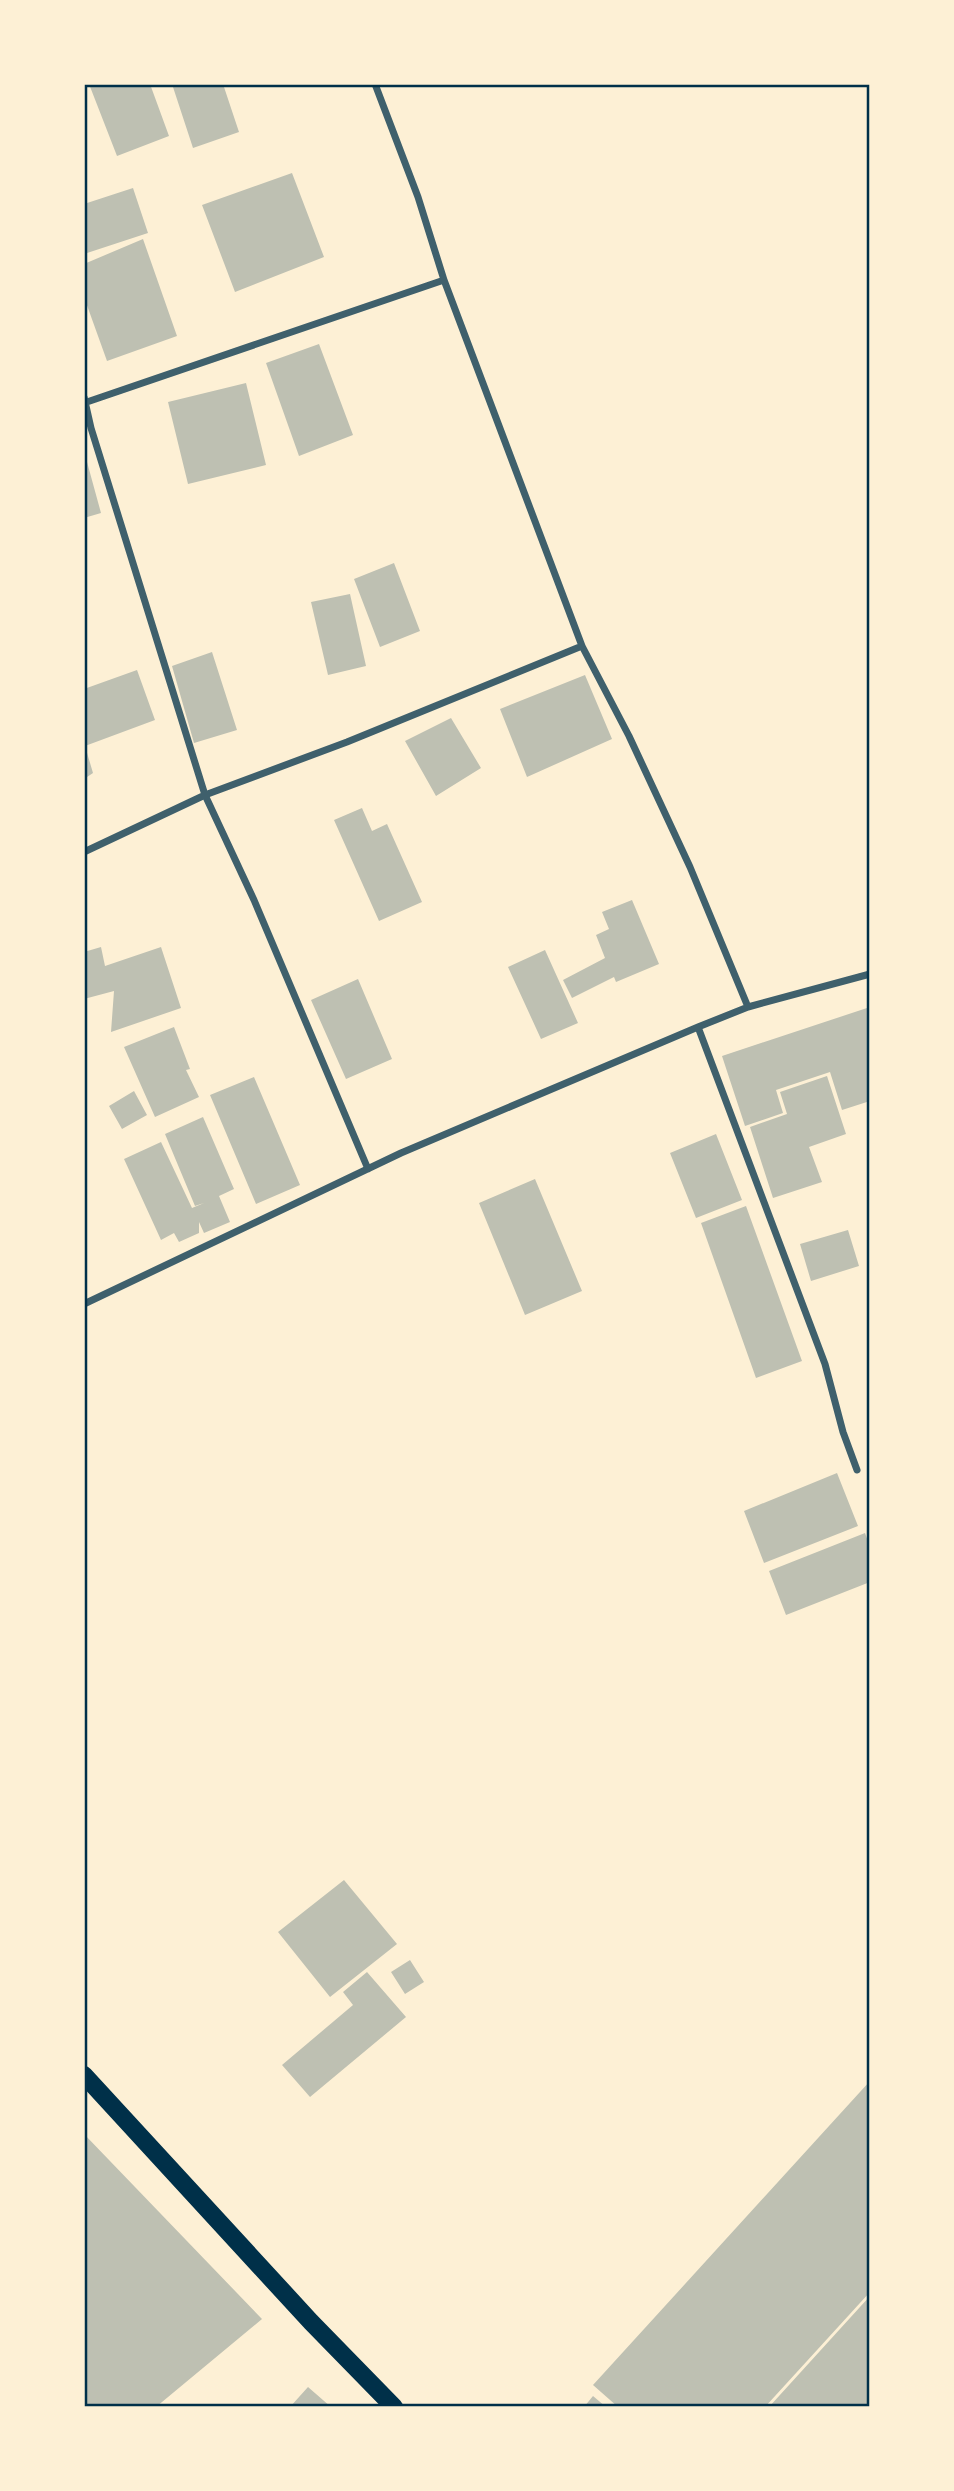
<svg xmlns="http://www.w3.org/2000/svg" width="954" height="2491" font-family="'PT Sans Narrow',sans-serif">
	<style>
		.building { fill: #bec0b2 }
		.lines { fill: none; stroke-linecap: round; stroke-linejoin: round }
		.minor { stroke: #3f606c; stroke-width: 7 }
		.primary { stroke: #003049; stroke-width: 18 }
		.neatline { fill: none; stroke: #003049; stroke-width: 2.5 }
	</style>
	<rect width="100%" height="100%" fill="#fdf0d5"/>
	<path class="building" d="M89 84H150L169 136 117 156Z
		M172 84H223L239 132 193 148Z
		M292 173 324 257 235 292 202 205Z
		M133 188 148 233 84 254V204Z
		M143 239 177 336 107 361 84 297V264Z
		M319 344 353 435 299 456 266 363Z
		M246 383 266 465 188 484 168 402Z
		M84 451 101 513 84 518Z
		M394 563 420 631 380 647 354 579Z
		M350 594 366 666 328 675 311 602Z
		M212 652 237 730 194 743 172 666Z
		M137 670 155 720 85 746 93 773 84 779V689Z
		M585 675 612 739 527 777 500 709Z
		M451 718 481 768 436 796 405 741Z
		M362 808 372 831 387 824 422 902 379 921 334 820Z
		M632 900 659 964 616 982 614 977 572 998 563 980 605 958 596 935 609 929 602 912Z
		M101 947 105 966 161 947 181 1008 111 1032 114 991 84 999V952Z
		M545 950 578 1023 541 1039 508 967Z
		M358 979 392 1059 346 1079 311 1000Z
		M870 1007V1101L842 1110 830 1072 776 1090 783 1113 745 1126 722 1056Z
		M174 1027 190 1069 186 1070 199 1097 155 1117 124 1047Z
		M827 1076 846 1134 809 1147 822 1182 773 1198 750 1127 787 1114 780 1092Z
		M254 1077 300 1185 256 1204 210 1095Z
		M134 1091 147 1115 122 1129 109 1106Z
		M203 1117 234 1189 219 1196 230 1222 204 1233 199 1222V1233L179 1242 174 1233 161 1240 124 1159 161 1142 192 1208 204 1203 195 1206 165 1134Z
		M716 1134 742 1200 696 1218 670 1153Z
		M535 1179 582 1291 525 1315 479 1203Z
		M746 1206 802 1361 756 1378 701 1223Z
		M848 1230 859 1266 811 1281 800 1244Z
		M837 1473 858 1526 764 1563 744 1511Z
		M865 1533 870 1547V1582L786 1615 769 1571Z
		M344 1880 397 1944 330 1997 278 1932Z
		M410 1960 424 1982 405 1994 391 1972Z
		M367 1972 406 2017 310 2097 282 2065 353 2005 343 1992Z
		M870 2081V2292L765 2407H618L593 2385Z
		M84 2134 262 2319 156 2407H84Z
		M870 2296V2407H769Z
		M308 2387 331 2407H290Z
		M593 2396 606 2407H584Z"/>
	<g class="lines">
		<path class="minor" d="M444 280 582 646
			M84 397 91 428 205 795 84 852
			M84 403 444 280 418 197 375 84
			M698 1027 825 1364 843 1432 857 1470
			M368 1169 254 900 205 795 347 742 582 646 629 736 690 867 748 1007
			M84 1304 401 1153 698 1027 748 1007 870 974"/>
		<path class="primary" d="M84 2075 311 2322 394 2407"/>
	</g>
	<rect width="954" height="2491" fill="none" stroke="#fdf0d5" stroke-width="172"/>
	<rect x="86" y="86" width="782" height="2319" class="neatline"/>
</svg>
